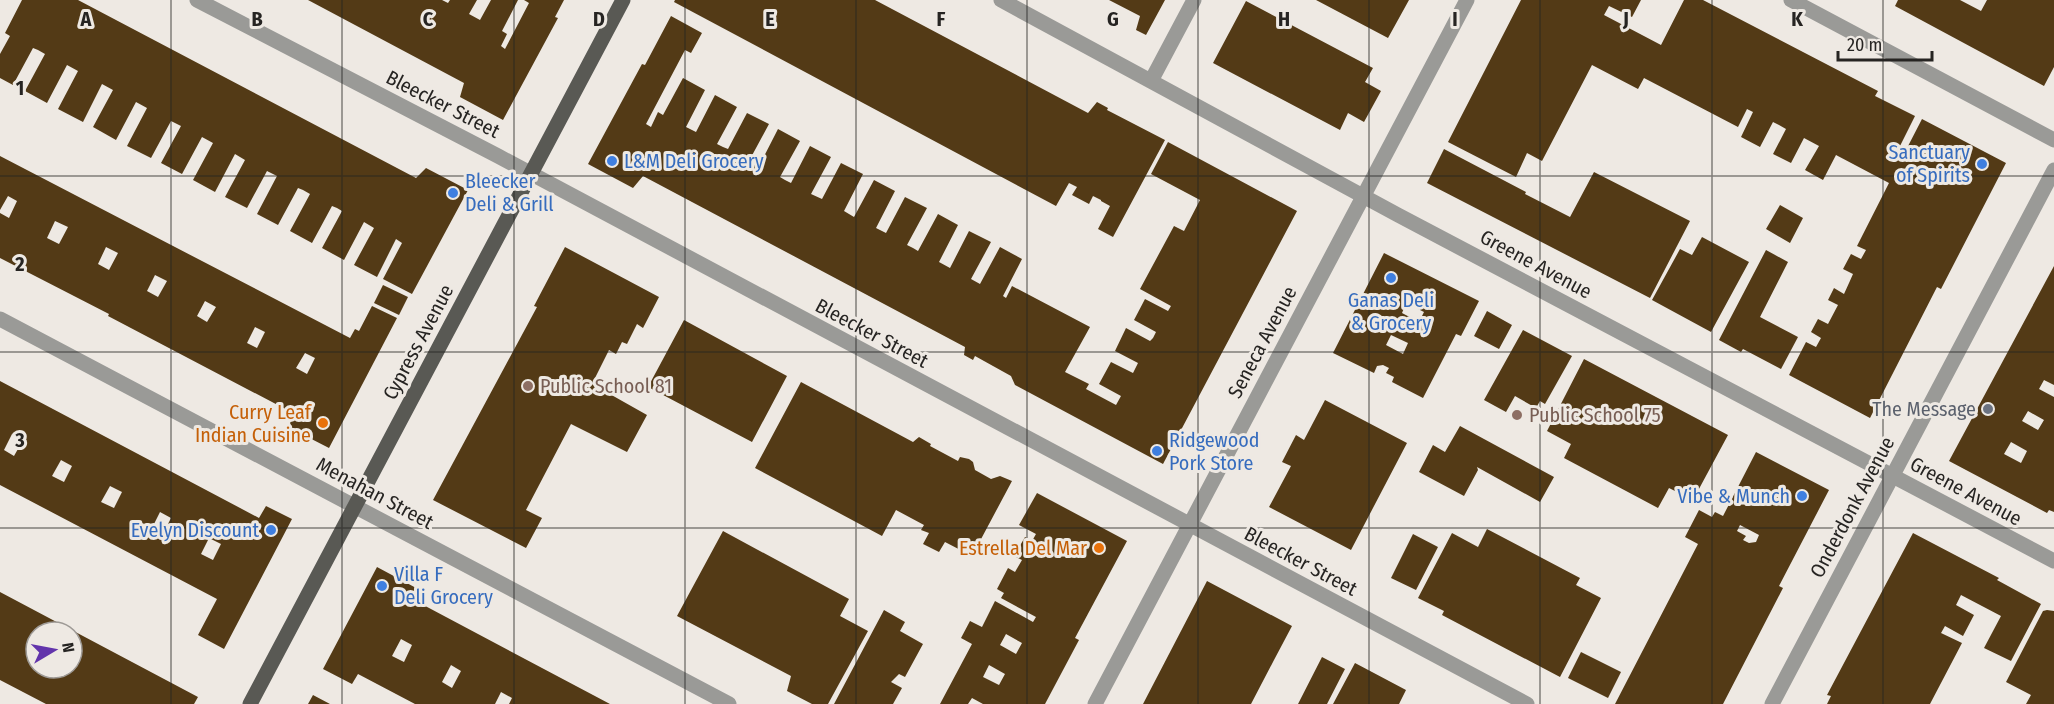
<svg xmlns="http://www.w3.org/2000/svg" width="2054" height="704" font-family="'Fira Sans Condensed',sans-serif">
	<style>
		.building { fill: #533a16; fill-rule: evenodd }
		.lines { fill: none; stroke-linecap: round; stroke-linejoin: round }
		.minor { stroke: #9a9a97; stroke-width: 15 }
		.major { stroke: #595954; stroke-width: 15 }
		.grid { fill: none; stroke: #262422; stroke-width: 1.5; stroke-opacity: 0.55 }
		.shop-dot { fill: #3f7fe0; stroke: #eee9e3; stroke-width: 2 }
		.education-dot { fill: #8d6e63; stroke: #eee9e3; stroke-width: 2 }
		.worship-dot { fill: #6b7280; stroke: #eee9e3; stroke-width: 2 }
		.food-dot { fill: #e8710a; stroke: #eee9e3; stroke-width: 2 }
		.labels { text-anchor: middle; dominant-baseline: central; stroke-width: 6; stroke-linejoin: round; paint-order: stroke }
		.street-label { font-size: 20px; fill: #262422; stroke: #eee9e3 }
		.shop-label { font-size: 20px; fill: #366cbe; stroke: #eee9e3; text-anchor: start }
		.education-label { font-size: 20px; fill: #785e54; stroke: #eee9e3; text-anchor: start }
		.worship-label { font-size: 20px; fill: #5b616d; stroke: #eee9e3; text-anchor: end }
		.food-label { font-size: 20px; fill: #c56008; stroke: #eee9e3; text-anchor: end }
		.grid-label { font-size: 20px; text-anchor: middle; font-weight: bold; fill: #262422; stroke: #eee9e3; stroke-width: 6; stroke-linejoin: round; paint-order: stroke }
	</style>
	<rect width="100%" height="100%" fill="#eee9e3"/>
	<path class="building" d="M22 0H78L416 178 426 168 468 190 412 294 383 279 402 243 396 239 377 277 354 265 374 228 364 222 344 260 322 248 342 211 337 208 332 206 312 243 290 231 310 194 303 190 298 188 278 225 257 214 277 176 267 171 247 208 225 197 245 160 235 154 215 192 193 180 213 143 202 137 182 174 161 163 181 126 171 121 151 158 127 146 147 108 136 102 116 140 93 127 113 90 102 84 83 122 58 109 78 71 67 65 47 103 25 91 45 54 38 50 33 48 13 85 0 78V54L10 36 5 33Z
		M308 0H442L448 3 450 0H477L469 14 480 20 491 0H518L502 31 507 34 501 46 505 49 529 3 524 0H564L555 17 558 18 503 120 460 97 464 83Z
		M675 0H875L1088 113 1097 102 1108 108 1107 110 1165 140 1113 237 1098 229 1110 206 1101 201V200L1093 196 1089 204 1072 195 1077 187 1069 183 1056 206 674 2Z
		M1109 0H1165L1146 35 1136 30 1140 16Z
		M1316 0H1409L1388 38Z
		M1521 0H1641L1632 17 1609 6 1604 15 1661 45 1684 0H1703L1878 91 1875 96 1915 116 1900 146 1906 150 1922 119 2006 163 1941 289 1937 287 1870 418 1789 375 1806 342 1816 347 1821 338 1811 332 1818 319 1828 324 1838 305 1828 300 1834 288 1844 294 1849 283 1853 274 1843 269 1851 254 1861 259 1866 250 1857 246 1889 183 1836 155 1823 180 1805 170 1819 146 1804 138 1791 163 1773 154 1786 129 1779 125 1773 122 1760 147 1741 137 1753 112 1747 109 1738 127 1644 78 1638 89 1592 65 1542 161 1527 153 1516 177 1448 142Z
		M1898 0H1960L1981 11 1987 0H2054V67L2044 86 1895 6Z
		M1246 1 1373 68 1365 82 1381 91 1364 122 1348 113 1340 130 1213 63Z
		M671 16 702 33 691 53 685 50 646 124 651 127 658 112 663 115 683 78 705 90 686 127 696 132 715 95 737 107 717 144 723 147 728 149 747 113 769 124 749 161 759 166 778 129 800 141 780 177 785 180 791 183 810 146 831 157 811 194 822 199 841 163 863 174 844 211 854 217 874 180 895 191 876 228 886 233 905 197 927 208 907 245 913 248 918 251 938 214 958 225 939 262 950 268 969 231 991 242 971 279 980 284 1000 247 1022 259 1003 296 1006 298 1012 286 1090 327 1065 372 1089 384 1086 389 1116 405 1121 396 1099 384 1111 362 1133 373 1138 363 1115 351 1126 328 1150 341 1153 338 1156 332 1134 320 1145 299 1168 311 1171 306 1140 289 1174 226 1184 231 1200 200 1151 174 1168 142 1297 211 1163 464 1015 385 1011 376 975 356 973 360 964 355 965 347 643 176 633 188 588 164 642 64 645 65Z
		M1444 149 1526 192 1525 194 1570 217 1594 172 1690 221 1650 298 1427 183Z
		M0 156 350 338 355 329 359 331 372 306 397 318 329 448 290 428 291 412 108 316 109 314 0 258V213L9 218 17 201 8 196 0 210ZM55 221 68 227 59 244 47 238ZM106 247 118 253 109 270 98 264ZM155 275 167 281 158 297 147 291ZM205 301 216 307 207 322 197 316ZM255 327 265 332 257 348 247 343ZM305 353 315 358 307 374 296 368Z
		M1780 205 1803 218 1790 243 1766 229Z
		M1702 237 1749 262 1711 332 1652 300 1680 249 1692 255Z
		M565 247 659 297 643 328 637 324 627 344 622 342 616 354 609 350 592 384 647 415 627 452 571 424 526 510 542 518 526 548 433 500 537 307 534 306Z
		M1766 250 1788 262 1760 317 1798 337 1781 369 1743 349 1741 352 1719 340Z
		M1384 253 1479 301 1461 336 1456 334 1423 398 1392 382 1394 377 1386 373 1389 368 1383 365 1377 366 1374 373 1333 353ZM1406 303 1424 312 1419 322 1402 313ZM1391 335 1408 343 1403 354 1386 345Z
		M2054 266V385L2044 380 2039 389 2054 397V512L2049 510 2047 513 1949 461ZM2028 411 2044 420 2038 430 2022 421ZM2011 442 2027 451 2021 463 2004 454Z
		M383 285 408 297 399 315 374 303Z
		M1487 311 1512 325 1499 349 1474 336Z
		M684 320 787 376 752 442 648 387Z
		M1523 330 1572 356 1545 404 1540 401 1536 408 1515 396 1506 412 1484 400Z
		M1584 359 1728 435 1693 500 1669 488 1658 508 1564 458 1571 444 1547 431Z
		M0 381 259 518 266 506 292 519 224 649 198 635 217 599 0 485ZM12 434 23 440 14 456 4 450ZM61 460 72 466 64 482 52 476ZM110 486 122 492 114 508 101 502ZM160 512 171 518 163 534 152 528ZM209 538 221 544 213 560 201 554Z
		M801 382 913 442 919 437 931 444 930 446 958 461 960 457 969 459 973 462 975 470 991 479 1000 476 1012 481 972 556 945 542 939 552 923 544 929 533 921 530 924 525 896 510 882 536 755 468Z
		M1325 400 1407 443 1351 550 1269 507 1291 466 1282 462 1296 435 1304 440Z
		M1460 426 1554 477 1540 502 1477 467 1478 470 1464 496 1419 472 1433 445 1445 452Z
		M1756 452 1829 490 1779 586 1783 588 1723 704H1615L1698 544 1685 537 1699 510 1712 517 1715 512 1723 516ZM1740 525 1759 535 1756 542 1749 543 1743 540 1746 536 1737 531Z
		M1037 493 1127 541 1075 638 1079 640 1045 704H983L972 698 968 704H940L972 644 961 638 970 621 982 627 995 601 1033 622 1036 617 1001 598 1004 593 997 589 1008 568 1015 572 1022 560 1014 556 1025 537 1032 541 1036 534 1019 525ZM1006 634 1022 643 1016 654 1000 645ZM989 665 1005 674 999 685 983 677Z
		M1487 529 1580 578 1576 585 1601 598 1560 677 1442 615 1444 611 1418 598 1452 533 1478 547Z
		M723 531 849 599 840 616 868 631 828 704H812L787 691 791 676 677 616Z
		M1913 533 1999 578 1997 580 2041 604 2011 661 1984 648 2001 616 1961 595 1956 605 1974 615 1963 636 1945 626 1941 633 1962 643 1930 704H1827L1831 696 1827 695Z
		M1413 534 1438 547 1416 590 1391 578Z
		M377 567 418 589 414 600 610 704H509L512 698 501 692 495 704H415L358 674 352 684 323 669ZM401 639 412 645 404 662 392 656ZM451 665 461 671 452 688 442 682Z
		M1207 581 1292 626 1274 660 1251 704H1143Z
		M0 592 198 697 194 704H46L0 680ZM36 632H72V668H36Z
		M884 610 905 622 900 631 923 644 905 677 899 674 891 682 902 688 893 704H834Z
		M2047 610 2054 611V704H2026L2031 695 2006 682 2043 611Z
		M1581 652 1621 672 1608 698 1568 678Z
		M1322 657 1345 669 1327 704H1298Z
		M1355 663 1406 690 1399 704H1333Z
		M313 695 330 704H308Z"/>
	<g class="lines">
		<path class="minor" d="M197 0 498 156 1527 704
			M1001 0 1398 215 2054 561
			M1791 0 2054 140
			M1151 81 1194 0
			M0 319 729 704
			M1095 704 1467 0
			M1772 704 2054 170"/>
		<path class="major" d="M250 704 623 0"/>
	</g>
	<path class="grid" d="M171 0V704M342 0V704M514 0V704M685 0V704M856 0V704M1027 0V704M1198 0V704M1369 0V704M1540 0V704M1712 0V704M1883 0V704M0 176H2054M0 352H2054M0 528H2054"/>
	<g class="shop-dot">
		<circle cx="612" cy="161" r="6"/>
		<circle cx="1982" cy="164" r="6"/>
		<circle cx="453" cy="193" r="6"/>
		<circle cx="1391" cy="278" r="6"/>
		<circle cx="1157" cy="451" r="6"/>
		<circle cx="1802" cy="496" r="6"/>
		<circle cx="271" cy="530" r="6"/>
		<circle cx="382" cy="586" r="6"/>
	</g>
	<g class="education-dot">
		<circle cx="528" cy="386" r="6"/>
		<circle cx="1517" cy="415" r="6"/>
	</g>
	<circle class="worship-dot" cx="1988" cy="409" r="6"/>
	<g class="food-dot">
		<circle cx="323" cy="423" r="6"/>
		<circle cx="1099" cy="548" r="6"/>
	</g>
	<g class="labels">
		<g class="street-label">
			<text transform="translate(443 104) rotate(27)">Bleecker Street</text>
			<text transform="translate(1536 264) rotate(28)">Greene Avenue</text>
			<text transform="translate(872 333) rotate(28)">Bleecker Street</text>
			<text transform="translate(418 342) rotate(-62)">Cypress Avenue</text>
			<text transform="translate(1262 342) rotate(-62)">Seneca Avenue</text>
			<text transform="translate(1966 491) rotate(28)">Greene Avenue</text>
			<text transform="translate(375 493) rotate(28)">Menahan Street</text>
			<text transform="translate(1852 507) rotate(-62)">Onderdonk Avenue</text>
			<text transform="translate(1301 561) rotate(28)">Bleecker Street</text>
		</g>
		<g class="shop-label">
			<text x="1970" y="152" text-anchor="end">Sanctuary<tspan x="1970" dy="23">of Spirits</tspan></text>
			<text x="624" y="161">L&amp;M Deli Grocery</text>
			<text x="465" y="181">Bleecker<tspan x="465" dy="23">Deli &amp; Grill</tspan></text>
			<text x="1391" y="300" text-anchor="middle">Ganas Deli<tspan x="1391" dy="23">&amp; Grocery</tspan></text>
			<text x="1169" y="440">Ridgewood<tspan x="1169" dy="23">Pork Store</tspan></text>
			<text x="1790" y="496" text-anchor="end">Vibe &amp; Munch</text>
			<text x="259" y="530" text-anchor="end">Evelyn Discount</text>
			<text x="394" y="574">Villa F<tspan x="394" dy="23">Deli Grocery</tspan></text>
		</g>
		<g class="education-label">
			<text x="540" y="386">Public School 81</text>
			<text x="1529" y="415">Public School 75</text>
		</g>
		<g class="worship-label">
			<text x="1976" y="409">The Message</text>
		</g>
		<g class="food-label">
			<text x="311" y="412">Curry Leaf<tspan x="311" dy="23">Indian Cuisine</tspan></text>
			<text x="1087" y="548">Estrella Del Mar</text>
		</g>
	</g>
	<g class="grid-label">
		<text x="86" y="26">A</text>
		<text x="257" y="26">B</text>
		<text x="428" y="26">C</text>
		<text x="599" y="26">D</text>
		<text x="770" y="26">E</text>
		<text x="941" y="26">F</text>
		<text x="1113" y="26">G</text>
		<text x="1284" y="26">H</text>
		<text x="1455" y="26">I</text>
		<text x="1626" y="26">J</text>
		<text x="1797" y="26">K</text>
		<text x="20" y="95">1</text>
		<text x="20" y="271">2</text>
		<text x="20" y="447">3</text>
	</g>
	<g transform="translate(54 650) rotate(80)"><circle r="28" fill="#eee9e3" stroke="#9e9a96" stroke-width="1.5"/>
	<path d="M0-4.5L10 22L0 15L-10 22Z" fill="#6234ab"/>
	<text y="-9" font-size="16" font-weight="bold" text-anchor="middle" fill="#262422">N</text>
	</g>
	<path d="M1838 51v9h94v-9" fill="none" stroke="#262422" stroke-width="3"/>
	<text x="1847" y="51" font-size="18" fill="#262422" stroke="#eee9e3" stroke-width="4.5" paint-order="stroke">20 m</text>
</svg>
